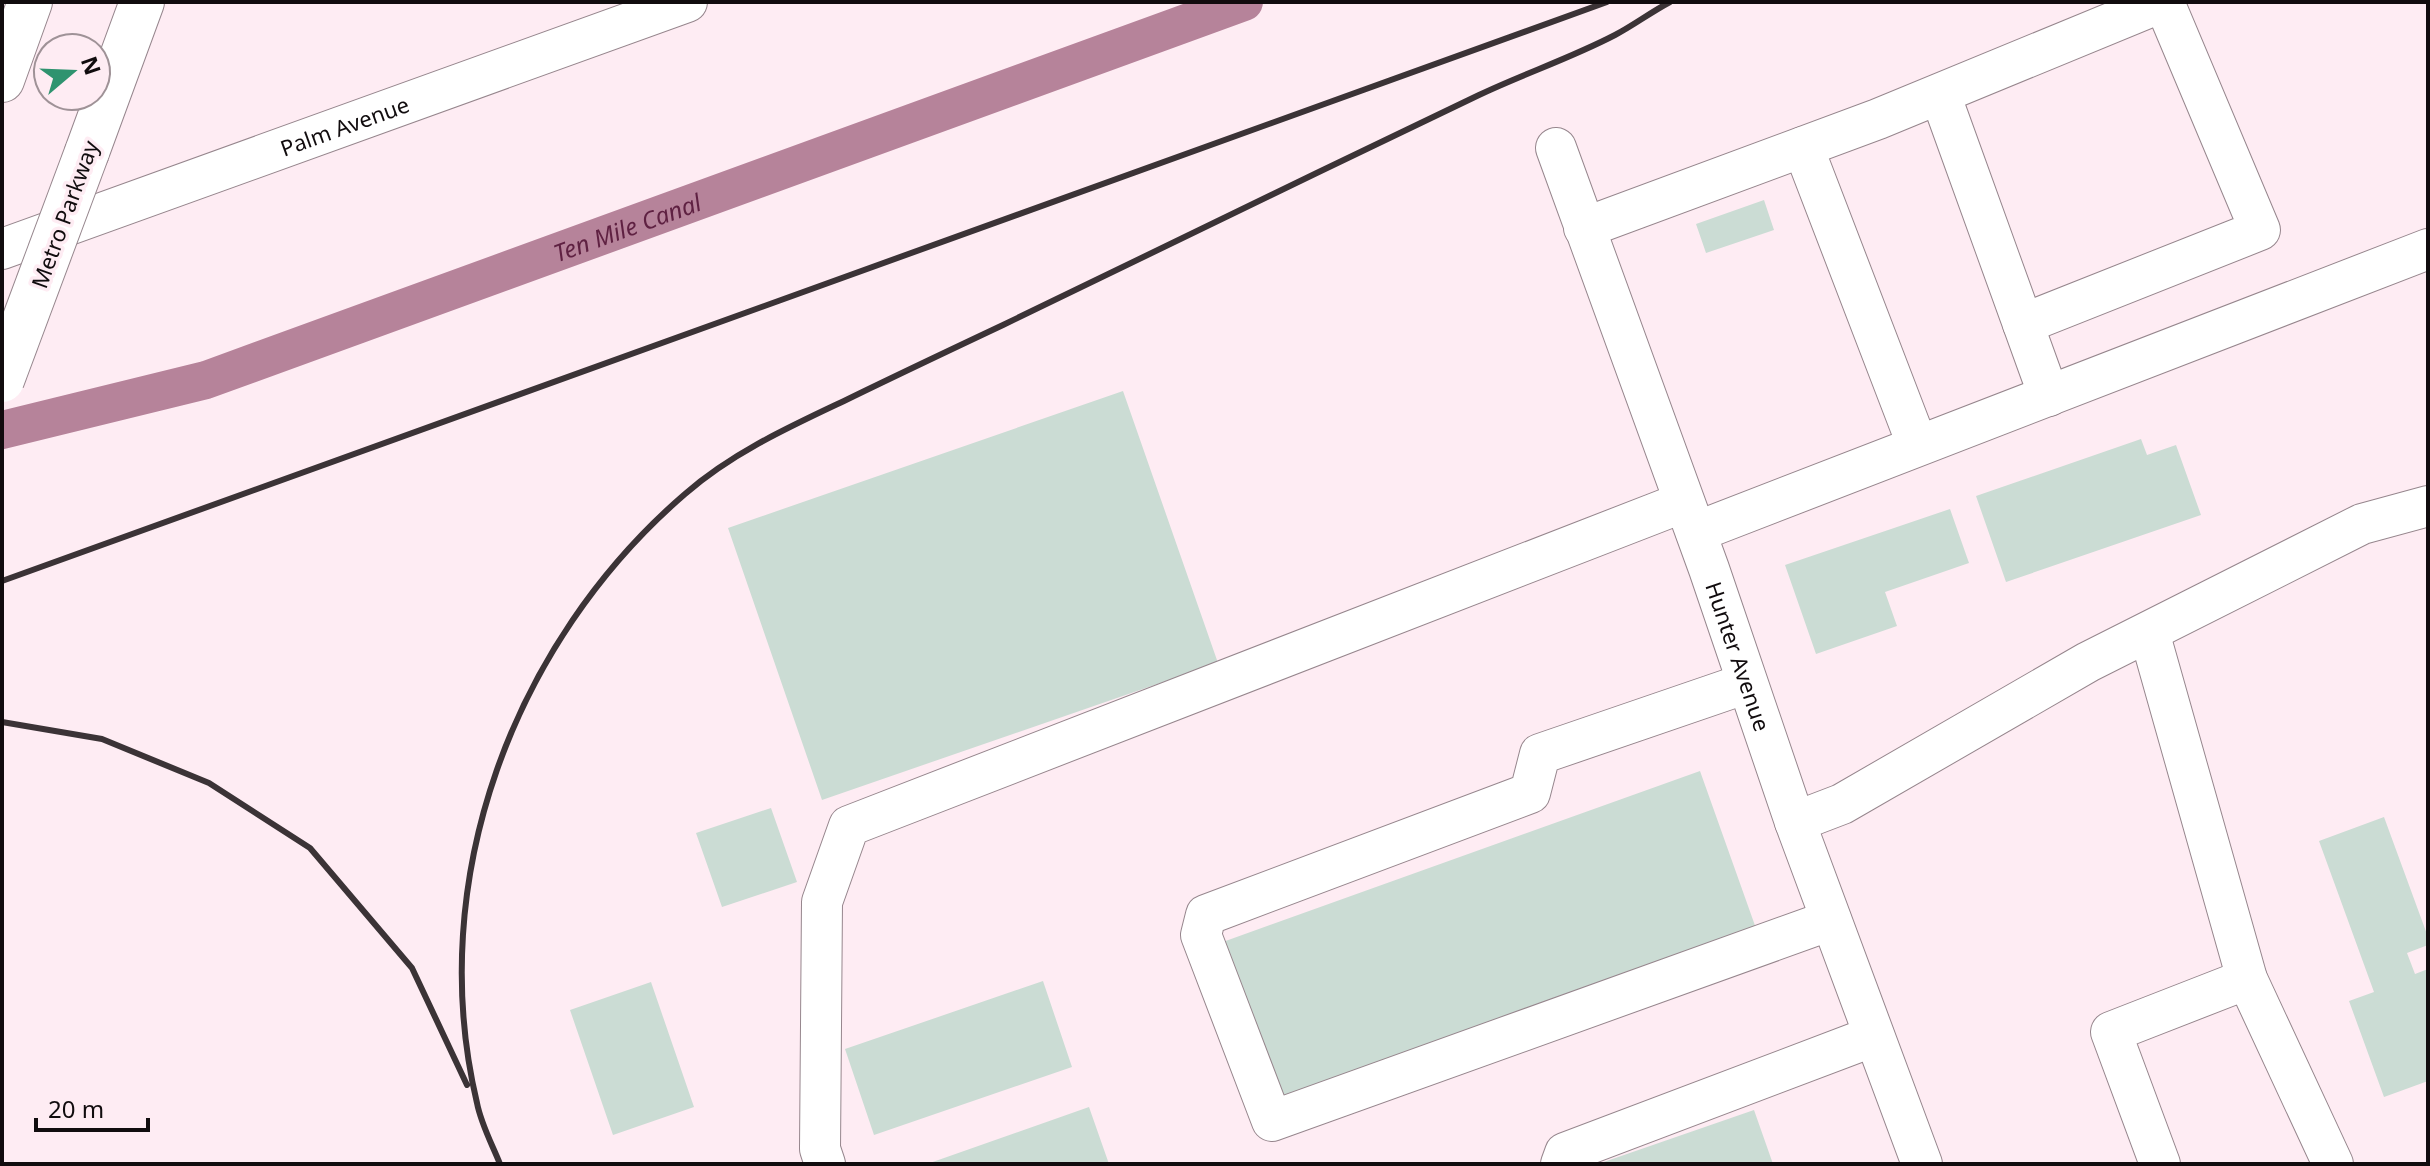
<svg xmlns="http://www.w3.org/2000/svg" width="2430" height="1166" font-family="'Noto Sans',sans-serif">
	<style>
		.lines { fill: none; stroke-linecap: round; stroke-linejoin: round }
		.canal { stroke: #b6839a; stroke-width: 38 }
		.building { fill: #cbdcd4 }
		.minor-casing { stroke: #96868d; stroke-width: 42 }
		.major-casing { stroke: #96868d; stroke-width: 46 }
		.minor { stroke: #fff; stroke-width: 40 }
		.major { stroke: #fff; stroke-width: 44 }
		.rail { stroke: #3b3336; stroke-width: 6 }
		.major-bridge-casing { stroke: #96868d; stroke-width: 46; stroke-linecap: butt }
		.major-bridge { stroke: #fff; stroke-width: 44 }
		.labels { text-anchor: middle; dominant-baseline: central; stroke-width: 7; stroke-linejoin: round; paint-order: stroke }
		.street-label { font-size: 22px; fill: #110c0e; stroke: #feecf3 }
		.water-label { font-size: 24px; font-style: italic; fill: #5f2142; stroke: #feecf3 }
	</style>
	<rect width="100%" height="100%" fill="#feecf3"/>
	<g class="lines">
		<path class="canal" id="s1" d="M2 430 206 380 1244 2"/>
	</g>
	<path class="building" d="M1764 200 1774 230 1706 253 1696 224Z
		M1123 391 1218 663 822 800 728 528Z
		M2141 439 2147 455 2176 445 2201 515 2006 582 1976 496Z
		M1950 509 1969 563 1885 592 1897 626 1816 654 1785 565Z
		M1700 771 1758 934 1277 1105 1220 943Z
		M771 808 797 882 722 907 696 833Z
		M2384 817 2428 937V945L2407 953 2415 974 2428 969V1081L2384 1097 2349 1001 2374 992 2319 841Z
		M1043 981 1072 1067 874 1135 845 1049Z
		M651 982 694 1107 613 1135 570 1010Z
		M1089 1107 1109 1164H927Z
		M1754 1110 1773 1164H1598Z"/>
	<g class="lines">
		<g class="minor-casing">
			<g id="minor">
				<path d="M1940 94 2049 396"/>
				<path d="M1803 147 1917 444"/>
				<path id="s2" d="M1556 148 1709 569 1795 822 1922 1164"/>
				<path d="M1584 228 1878 119 2162 2"/>
				<path id="s3" d="M2 249 687 2"/>
				<path d="M2023 324 2260 230 2164 2"/>
				<path d="M1696 532 2428 249"/>
				<path d="M2149 632 2247 979 2333 1164"/>
				<path d="M1747 683 1540 754 1530 793 1206 915 1201 935 1272 1121 1831 920"/>
				<path d="M1795 822 1842 804 2088 662 2362 524 2428 506"/>
				<path d="M825 1164 820 1149 822 902 849 826 1684 502"/>
				<path d="M1561 1164 1565 1153 1874 1036"/>
				<path d="M2160 1164 2111 1032 2247 979"/>
			</g>
		</g>
		<g class="major-casing">
			<path id="major" d="M2 80 30 2
				M87 152 142 2"/>
		</g>
		<use href="#minor" class="minor"/>
		<use href="#major" class="major"/>
		<path class="rail" d="M2 581 1607 2
			M2 722 102 739 209 783 310 848 412 968 467 1085
			M500 1164C492 1144 481 1124 477 1103 424 881 513 642 685 494 732 453 789 427 844 401 897 375 950 350 1003 325 1162 248 1320 171 1479 95 1523 74 1571 58 1615 35 1634 25 1651 12 1670 2"/>
		<g class="major-bridge-casing">
			<path id="major-bridge" d="M2 380 87 152"/>
		</g>
		<use href="#major-bridge" class="major-bridge"/>
	</g>
	<g class="labels">
		<g class="street-label">
			<text stroke="none"><textPath href="#s3" startOffset="364">Palm Avenue</textPath></text>
			<text transform="translate(64 214) rotate(-70)">Metro Parkway</text>
			<text stroke="none"><textPath href="#s2" startOffset="540">Hunter Avenue</textPath></text>
		</g>
		<g class="water-label">
			<text stroke="none"><textPath href="#s1" startOffset="658">Ten Mile Canal</textPath></text>
		</g>
	</g>
	<rect width="2430" height="1166" fill="none" stroke="#110c0e" stroke-width="8"/>
	<g transform="translate(72 72) rotate(71)"><circle r="38" fill="#feecf3" stroke="#9f9297" stroke-width="2"/>
	<path d="M0-6L14 30L0 20L-14 30Z" fill="#2f936f"/>
	<text y="-12" font-size="22" font-weight="bold" text-anchor="middle" fill="#110c0e">N</text>
	</g>
	<path d="M36 1118v12h112v-12" fill="none" stroke="#110c0e" stroke-width="4"/>
	<text x="48" y="1118" font-size="24" fill="#110c0e" stroke="#feecf3" stroke-width="6" paint-order="stroke">20 m</text>
</svg>
